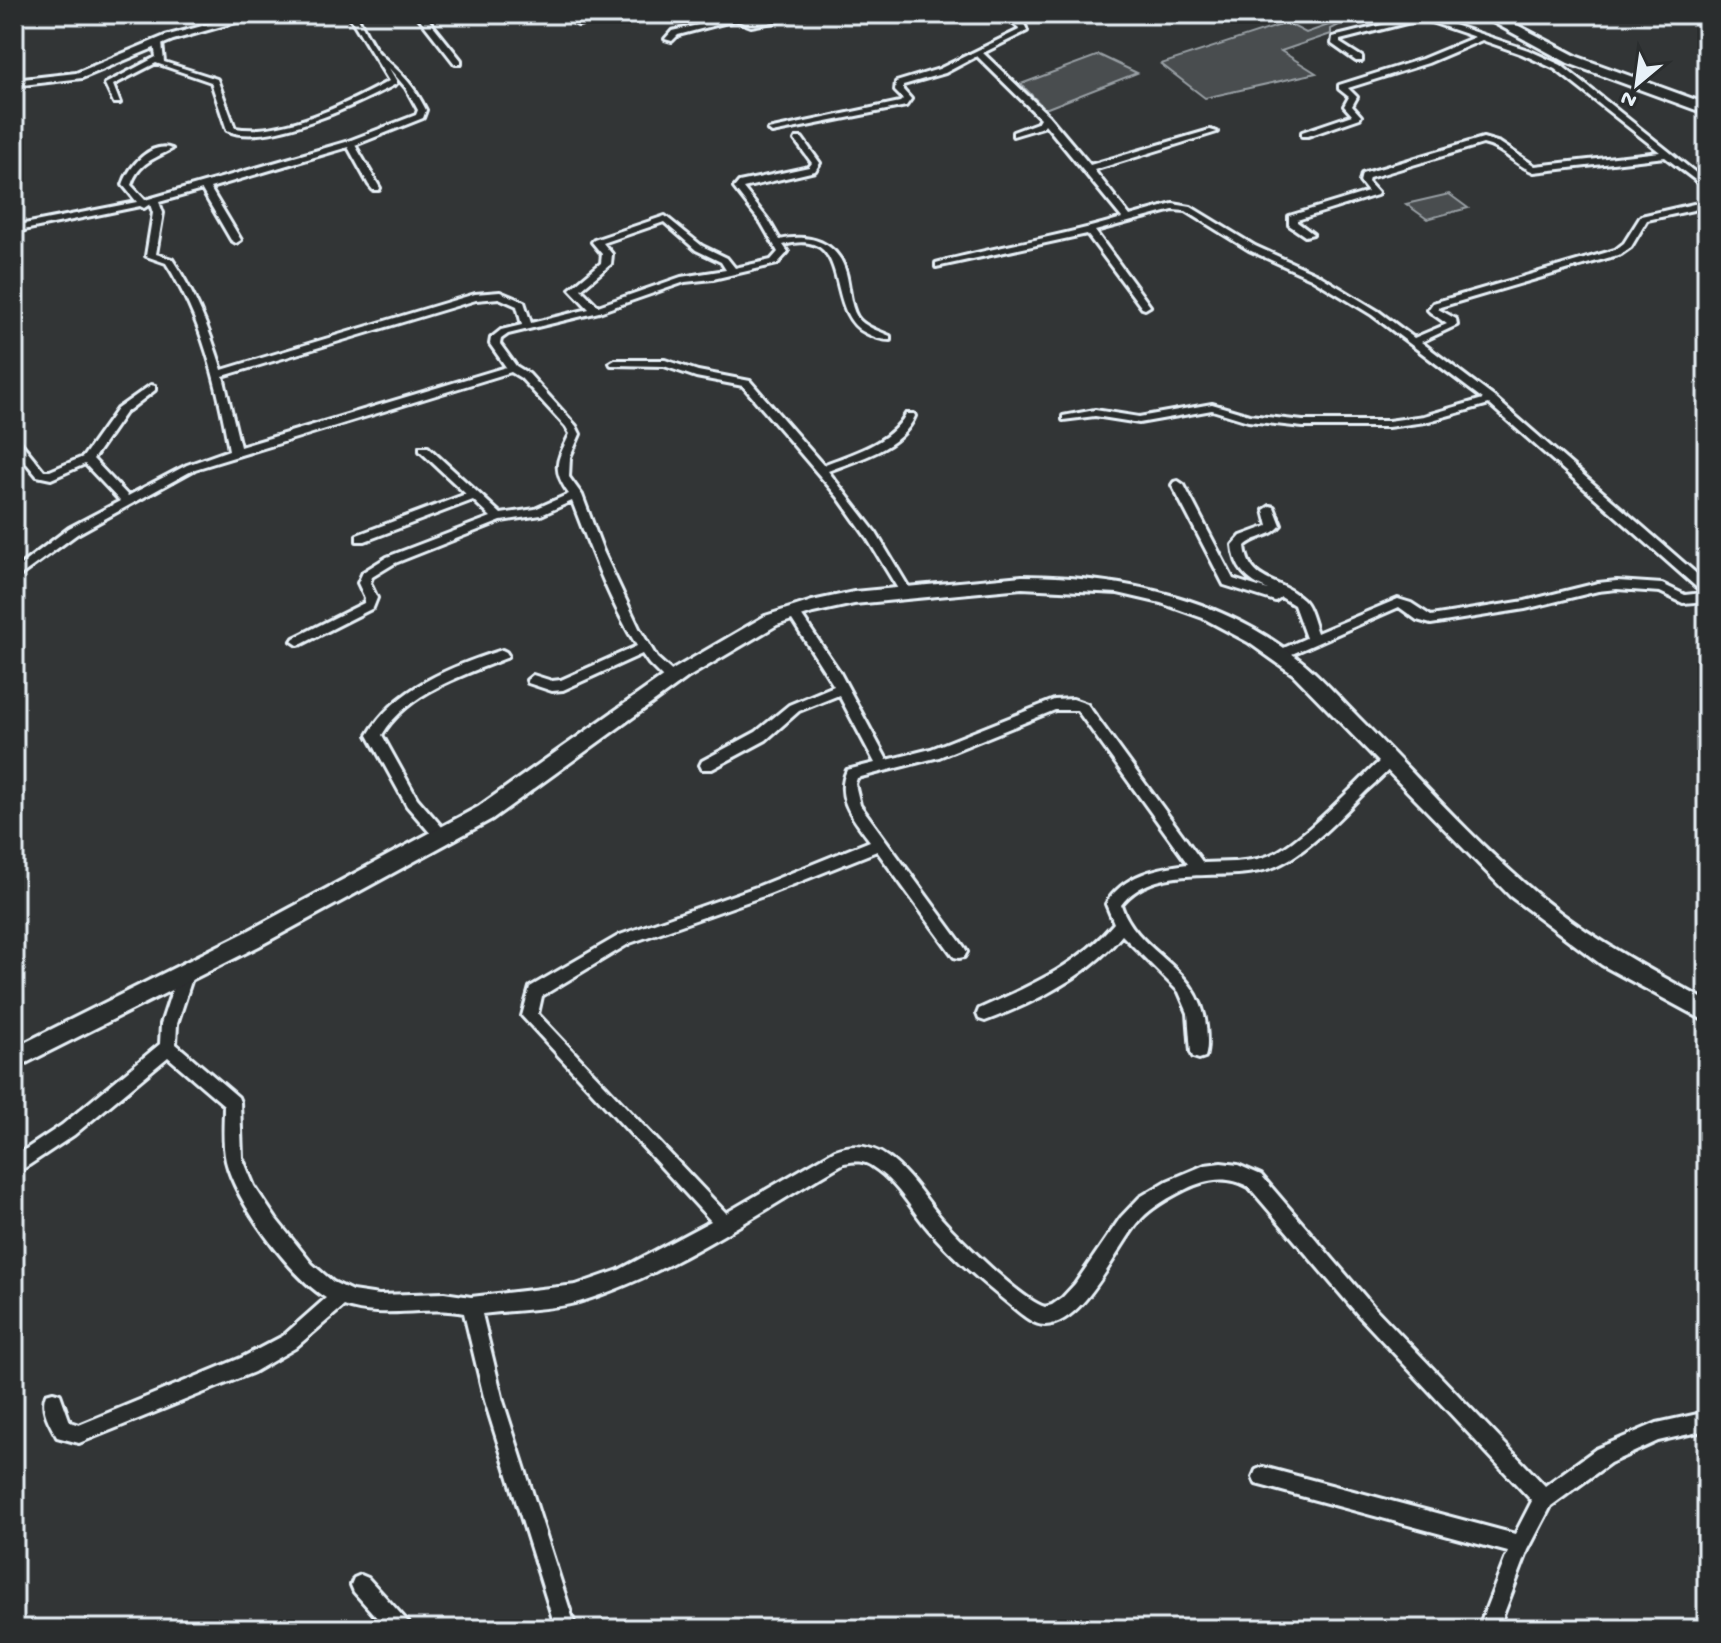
<svg xmlns="http://www.w3.org/2000/svg" width="1721" height="1643" font-family="'Gochi Hand',sans-serif">
	<style>
		.green { fill: #494d4f; stroke: #989fa4; stroke-width: 2 }
		.lines { fill: none; stroke-linecap: round; stroke-linejoin: round }
		.street-casing { stroke: #e8f1f8; stroke-width: 6 }
		.secondary-casing { stroke: #e8f1f8; stroke-width: 6 }
		.highway-casing { stroke: #e8f1f8; stroke-width: 6 }
		.street { fill: #2a2d2e; fill-rule: evenodd }
		.secondary { fill: #2a2d2e; fill-rule: evenodd }
		.highway { fill: #2a2d2e; fill-rule: evenodd }
	</style>
	<rect width="100%" height="100%" fill="#323536"/>
	<filter id="ink" filterUnits="userSpaceOnUse"><feTurbulence type="fractalNoise" baseFrequency=".0125" numOctaves="2"/><feDisplacementMap in="SourceGraphic" scale="16" xChannelSelector="R" yChannelSelector="G"/><feConvolveMatrix kernelMatrix="1 2 1 2 8 2 1 2 1" color-interpolation-filters="sRGB"/></filter>
	<g filter="url(#ink)">
		<path class="green" d="M1337 22 1341 24 1331 29V34L1281 51 1316 73 1205 98 1161 64 1287 23 1306 33Z
			M1099 55 1137 73 1045 109 1021 84Z
			M1449 194 1468 208 1427 219 1406 204Z"/>
		<g class="lines">
			<g class="street-casing">
				<path id="street" d="M348 14H356C364 27 371 47 383 57 403 75 413 84 426 110L423 118 355 145 380 188 379 190H373L369 185 348 147 210 188 241 240 236 243 231 240 202 190 159 202 163 213 156 254 172 259C195 293 210 331 222 370L475 294 500 292 524 302 531 323 589 309 570 289 601 263 602 254 592 242 594 240 665 216 702 246 727 258 735 268 771 260 778 252 762 224 734 188 739 182 809 167 812 163 795 140 796 138H802L820 163 815 171 743 188 769 221 780 240C809 233 838 242 846 273 850 287 849 304 857 317 864 327 879 331 890 336V340C881 340 874 337 866 333 822 312 856 226 783 245L788 252 777 264 713 279 685 282 599 312 508 334 501 339 500 344 516 366 529 374 576 426 580 434 570 457 569 477 582 495 603 551 639 628 657 658 678 677 679 680 678 683H668L649 664 642 654 563 690 552 691 528 683 527 680 533 675 552 681 561 680 637 646C609 601 591 550 572 501L541 515 501 521 395 563 372 577 370 583 377 598 373 608 302 644 298 645 292 641 294 638 364 603 365 598 358 583 363 572 387 557 491 517 473 500 365 541H357V535L466 494 420 451V447H428L501 514 535 509 569 494C551 468 557 461 570 434L566 427 521 378 511 372 195 469 77 534 14 580V570L69 528 120 501 85 464 51 479 37 476 14 448V438L18 439 44 471H50L83 457 117 409 151 385 155 386V390L125 413 93 459 128 496 187 465 229 450C218 385 202 319 166 263L146 256 153 213 150 204 144 208 140 206 14 232V226L137 202 123 185C129 166 151 141 172 149 154 159 139 162 131 185L145 200 346 142 416 115 418 110 406 88 389 68 397 82 396 84C360 103 264 149 227 130L211 82 156 63 113 85 120 103H114L105 84 156 57 154 43 158 41 162 43 164 62 217 79 235 128C282 136 347 104 389 81ZM664 222 696 250 721 262 726 270 681 277 598 306 581 289 611 264 612 254 603 243ZM499 298 517 306 522 325 501 330 491 338 490 344 506 367 240 447 223 376 476 300Z
					M416 14H424L461 60V64H455Z
					M605 14H618L578 25 574 23Z
					M721 14H732L752 22 800 14H818L751 26 735 20 678 35 672 41 665 39 672 31 728 18Z
					M1000 14C1011 14 1025 20 1027 31L983 53 1048 115 1090 165 1210 130 1217 132 1094 170 1130 216 1173 204 1191 207 1255 246 1317 274 1378 311 1414 338 1447 324 1430 312 1428 310 1433 303 1615 250 1624 243 1641 216 1707 201V207L1647 220 1631 247 1621 254 1440 307 1438 309 1456 319 1457 325 1421 342 1495 398 1707 583V601L1683 603 1660 592 1617 589 1598 591 1525 609 1431 624 1417 620 1399 607 1285 657H1277L1275 654 1277 651 1306 638 1294 605 1281 597 1275 601 1224 585 1172 485 1174 482 1178 481 1184 485 1233 579 1268 590C1247 580 1235 569 1233 545L1241 536 1268 526 1264 510 1270 506 1274 507 1281 525C1272 537 1255 536 1245 546 1249 585 1279 577 1302 599 1310 606 1313 623 1317 633L1398 599 1411 603 1431 616 1525 601 1598 583 1617 581 1662 584 1685 595 1703 593 1489 404 1425 422 1388 427H1303L1248 421 1212 410 1139 423 1095 416 1063 420V416L1095 410 1139 417 1212 404 1249 415 1303 421H1388L1424 416 1483 399 1372 315 1311 278 1249 250 1186 211 1173 210 1095 231 1150 306 1145 309 1142 308 1087 234 936 267V263C997 246 1061 237 1122 218L1045 124 1043 127 1013 136V132L1037 123 1040 118 977 56 945 73 903 85V90L911 99 906 106 772 133 768 130 900 102 903 99 895 91 896 82 939 69 1019 30 1018 27Z
					M1410 14H1421L1528 50 1561 65 1707 182V189L1665 157 1534 172C1515 165 1503 148 1483 144L1369 178 1368 182 1378 193 1377 195 1297 220V222L1313 234 1305 236 1289 225V216L1368 192 1360 182 1362 174 1483 138 1500 143 1535 166 1660 152 1555 69 1522 54 1482 40 1428 63 1348 88 1357 97 1352 106 1361 116 1360 118 1308 136H1302V132L1352 115 1344 106 1349 97 1339 89V85L1422 59 1475 37 1422 19 1340 40V43L1362 57V61H1356L1332 44 1333 37 1415 17Z
					M615 360H665L698 371 750 381 823 465C853 453 890 444 906 414H914L915 416C901 449 859 459 828 471L876 533 911 591 909 594H901L867 538 838 497 743 386 696 377 664 366 611 365 610 363Z
					M793 608 797 609 839 671 887 760 931 749 1054 700 1073 699 1087 704 1203 863C1223 862 1246 863 1265 857 1296 849 1358 781 1384 757L1389 756 1396 761C1388 772 1376 782 1366 791 1340 817 1305 856 1271 868 1223 884 1156 860 1121 905 1138 955 1200 966 1206 1026 1207 1036 1208 1048 1205 1057L1199 1059 1193 1057 1191 1052 1188 1013 1179 992 1122 935C1088 976 1034 1003 985 1021L979 1019 977 1014 979 1009C1029 986 1078 966 1114 923L1106 904C1123 875 1156 868 1188 864L1077 710H1055L939 757 857 778 855 784 860 805 964 947 967 952 964 957 959 958 954 957 877 851 769 894 630 943 542 996 538 1014 726 1213 835 1150C886 1131 914 1186 941 1218 959 1238 1021 1300 1045 1307L1052 1305 1062 1298 1075 1284 1121 1217 1140 1197 1167 1181 1205 1165 1221 1163 1238 1165 1261 1175 1372 1305 1545 1486 1596 1449 1657 1423 1707 1412V1430L1658 1441 1610 1463 1551 1506 1528 1550 1498 1629H1478L1508 1552 1256 1484 1253 1477 1256 1470 1263 1467 1515 1534 1532 1501 1360 1317 1249 1187C1227 1175 1207 1179 1186 1189 1170 1197 1153 1206 1141 1219 1117 1246 1085 1324 1045 1325 1032 1325 1019 1312 1009 1304 981 1281 953 1258 929 1230 911 1209 897 1182 873 1167 864 1160 855 1161 844 1163 761 1211 671 1274 579 1302 552 1310 511 1310 482 1314L503 1401 576 1629H556L485 1401 464 1313C424 1305 383 1320 344 1306L295 1348 254 1372 79 1443 57 1437C50 1424 40 1409 46 1394L53 1392 60 1394 70 1422 79 1425 241 1358 283 1336 326 1298C290 1276 236 1202 226 1161 222 1143 224 1123 224 1105L168 1057 74 1135 14 1175V1157L62 1125 160 1044 161 1024 177 975 180 970 185 968 190 970 193 975 177 1024 176 1044 238 1097 240 1102 242 1157 254 1186 276 1219 312 1264 333 1282 352 1291 379 1295 444 1293 471 1297 576 1285 619 1270 711 1221 522 1016 530 987 620 935 759 886 870 841C854 819 834 798 847 770L875 763 839 695 799 711 766 740 712 769H702L700 765 702 761 756 732 789 705 834 686 787 612Z
					M502 650 506 652 508 655 506 658C462 676 408 692 382 735L417 798 448 834 450 838 448 842H438L407 806 368 735C395 688 452 666 502 650Z
					M361 1575 368 1578 408 1622 411 1629H387L354 1592 351 1585 354 1578Z"/>
			</g>
			<g class="secondary-casing">
				<path id="secondary" d="M247 14H264L173 40 82 78 14 86V80L76 73 165 36Z
					M1022 576C1124 577 1224 597 1305 664 1324 680 1340 699 1357 716 1412 771 1465 832 1524 883 1578 932 1643 966 1707 1001V1022L1602 965 1510 896 1293 674 1248 642 1203 618 1161 603 1118 593 1022 588 854 604 813 613 777 625 687 678 492 819 259 946 14 1069V1048L244 933 478 807 674 669 765 616 812 601 854 592Z"/>
			</g>
			<g class="highway-casing">
				<path id="highway" d="M1478 14H1496L1578 57 1707 104V114L1568 63Z"/>
			</g>
			<use href="#street" class="street"/>
			<use href="#secondary" class="secondary"/>
			<use href="#highway" class="highway"/>
		</g>
	</g>
	<rect width="1721" height="1643" fill="none" stroke="#2a2d2e" stroke-width="48"/>
	<rect x="24" y="24" width="1673" height="1595" fill="none" stroke="#e8f1f8" stroke-width="3" filter="url(#ink)"/>
	<g transform="translate(1637 84) rotate(209)" stroke="#2a2d2e" stroke-width="6" paint-order="stroke">
	<path d="M0-6L14 30L0 20L-14 30Z" fill="#e8f1f8"/>
	<text y="-12" font-size="22" font-weight="bold" text-anchor="middle" fill="#e8f1f8">N</text>
	</g>
</svg>
